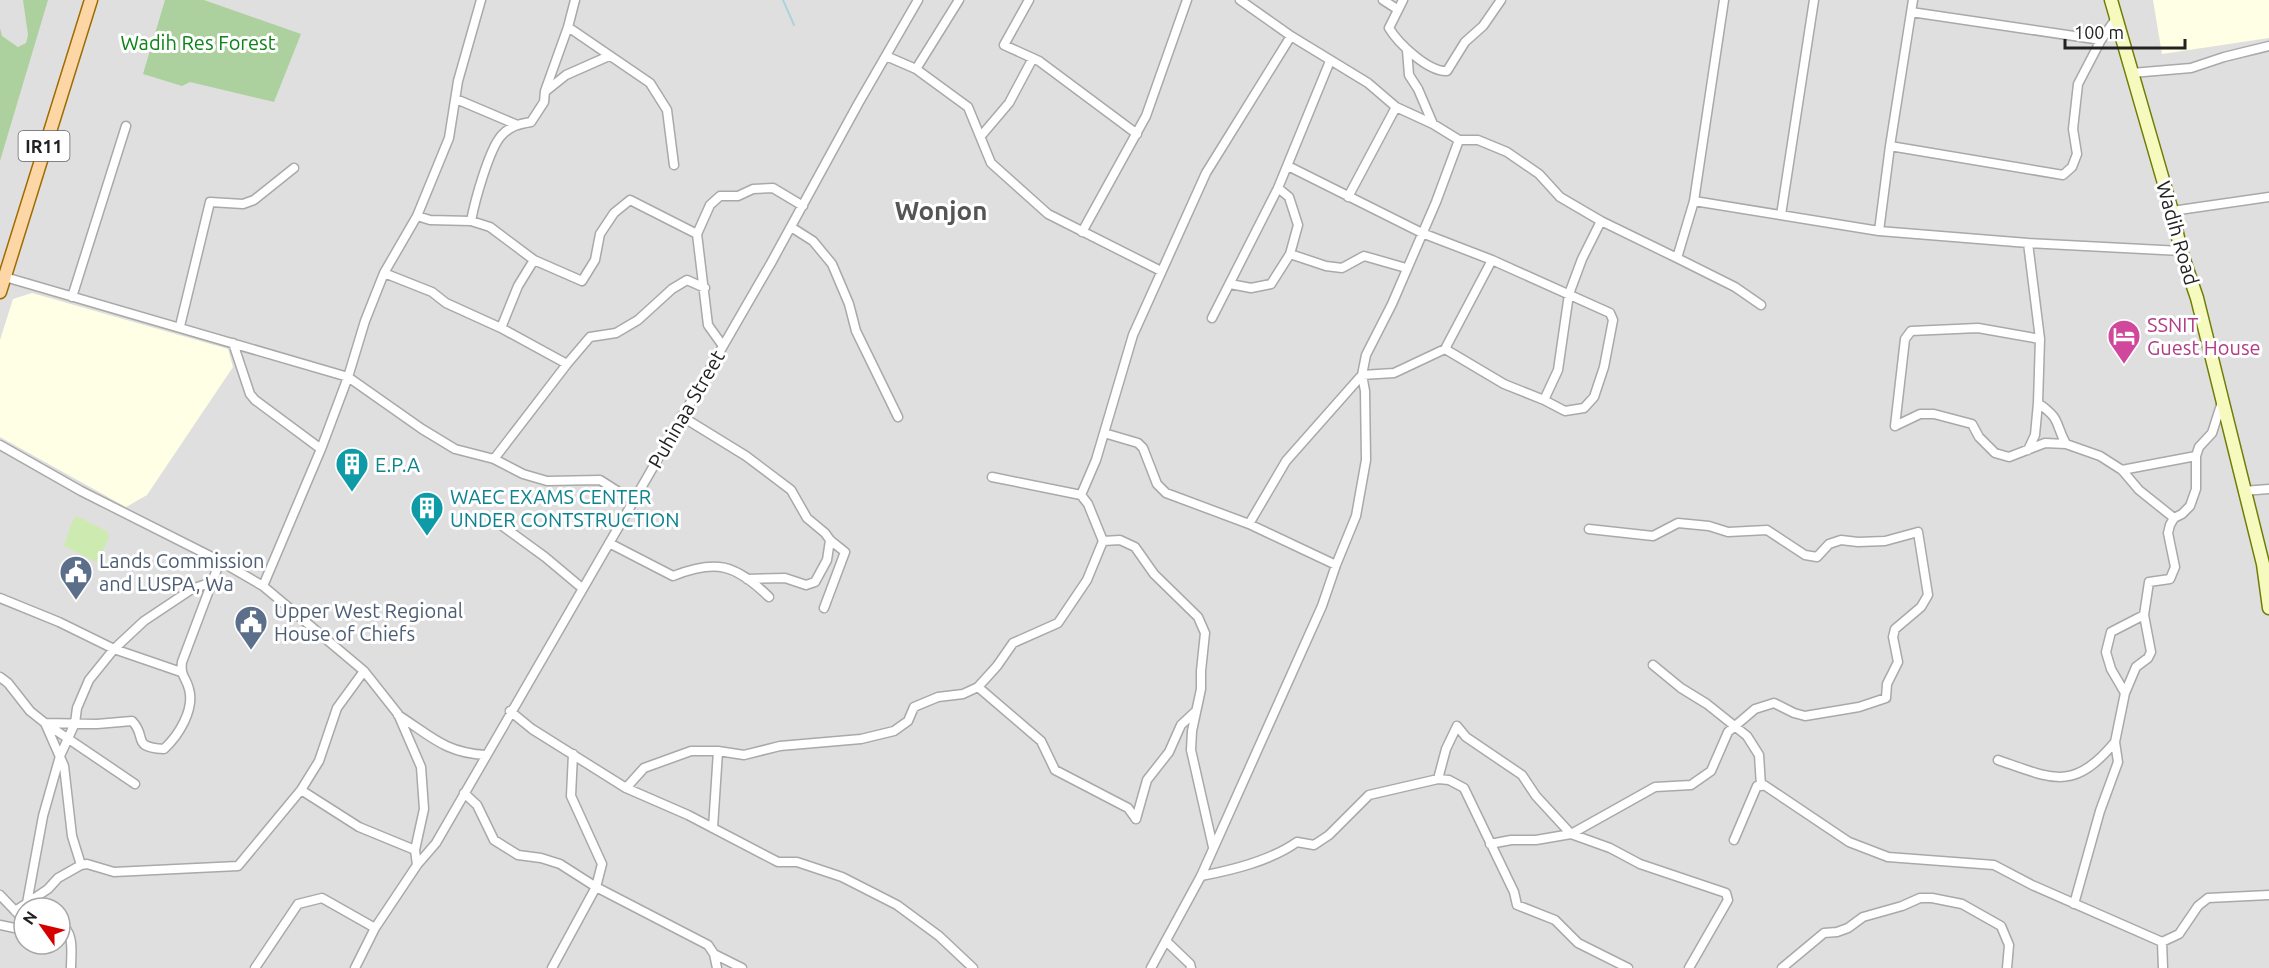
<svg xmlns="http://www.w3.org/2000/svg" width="2269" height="968" font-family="Ubuntu,sans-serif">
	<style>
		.residential { fill: #e0dfdf; fill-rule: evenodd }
		.education { fill: #ffffe5 }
		.grass { fill: #cdebb0 }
		.forest { fill: #add19e }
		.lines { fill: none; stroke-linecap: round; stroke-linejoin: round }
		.stream { stroke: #aad3df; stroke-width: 2 }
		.street-casing { stroke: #a9a9a9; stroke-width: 11 }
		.secondary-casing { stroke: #707d05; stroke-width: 15 }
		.primary-casing { stroke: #a06b00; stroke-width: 15 }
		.street { stroke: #fff; stroke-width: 8 }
		.secondary { stroke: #f7fabf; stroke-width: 12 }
		.primary { stroke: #fcd6a4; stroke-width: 12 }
		.labels { text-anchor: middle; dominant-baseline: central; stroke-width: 6; stroke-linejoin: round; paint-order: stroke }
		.shield { fill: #fff; stroke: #646464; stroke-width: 1.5 }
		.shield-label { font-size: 18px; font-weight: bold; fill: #222 }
		.park-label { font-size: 20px; fill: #0c8416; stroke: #fff }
		.street-label { font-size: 20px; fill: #222; stroke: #fff }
		.hotel-label { font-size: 20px; fill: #b23c85; stroke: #fff; text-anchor: start }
		.culture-label { font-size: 20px; fill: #0d838f; stroke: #fff; text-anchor: start }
		.service-label { font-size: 20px; fill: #4e5e75; stroke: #fff; text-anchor: start }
		.district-label { font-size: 26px; font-weight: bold; fill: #555; stroke: #fff }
	</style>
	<rect width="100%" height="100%" fill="#f2efe9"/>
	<path class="residential" d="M0 0H2269V968H0ZM24 908H60V944H24Z"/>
	<path class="education" d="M2153 0H2269V38L2162 54Z
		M32 293 228 349 233 367 147 495 126 507 0 437V340L13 299Z"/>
	<path class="grass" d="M77 516 108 532 109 537 99 561 96 562 64 546 72 522Z"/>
	<path class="forest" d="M23 0H48L0 161V28L2 36 18 47 26 43 28 35Z
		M165 0H204L301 34 274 102 190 82 182 86 143 74Z"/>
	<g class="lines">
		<path class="stream" d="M783 0 794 25"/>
		<g class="street-casing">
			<path id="street" d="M1029 0 1004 45 1039 61 1137 134
				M1240 0 1291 36 1368 83 1396 107 1433 124 1459 140H1478L1507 152 1539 174 1560 197 1601 221 1677 258 1694 201 1724 0
				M1383 0 1397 9
				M1403 0 1389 28C1398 43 1428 72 1447 71L1465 42 1483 26 1501 0
				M1911 12 2101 40 2117 17
				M568 27 650 83 667 110 674 165
				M1407 50 1409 75 1418 89 1433 124
				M886 56 916 69 959 0
				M916 69 968 107 991 163 1048 214 1161 271
				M2132 73 2191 68 2224 57 2269 46
				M546 91 566 75 609 56
				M456 99 515 124
				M981 136 1009 103 1033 58
				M1890 146 2063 175 2072 167 2077 154 2073 129 2078 84 2101 40
				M1288 166 1422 233 1492 260
				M1278 188 1289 197 1298 225 1290 254 1326 266 1342 268 1364 256 1406 268
				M1348 197 1396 107
				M1694 201 1879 231 2028 243 2181 251
				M2172 211 2269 197
				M1781 215 1814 0
				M417 216 430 220 471 221 490 227 534 260 582 281 595 260 600 234 614 213 630 200 697 234
				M471 221C475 200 489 150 501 136 510 126 519 124 531 122L544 102 545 91 568 27 575 0
				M791 227 813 241 832 264 849 304 856 331 898 417
				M1879 231 1890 146 1913 0
				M1082 232 1146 116 1187 0
				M2028 243 2040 339 2038 403 2035 435 2028 450
				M1677 258 1735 287 1761 305
				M384 273 432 292 446 303 501 328 567 364
				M5 277 348 377 422 429 455 449 494 459 523 474 547 481 600 480 633 501
				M1230 284 1251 288 1271 284 1290 254
				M72 297 126 126
				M1212 318 1278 188 1330 61
				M180 326 210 202 243 204 254 200 294 168
				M501 328 518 286 534 260
				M233 343 250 394 255 400 321 449
				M723 346 708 325 697 234 710 205 720 196H738L753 189 773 188 803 206
				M1544 400 1558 370 1569 294 1582 259 1601 221
				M2038 403C2062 420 2054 422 2066 444L2100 456 2122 470 2139 490 2174 518
				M681 416 746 456 791 490 807 518 825 533 830 540 845 552 824 608
				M1895 426 1905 339 1911 331 1978 328 2040 339
				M1895 426 1920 414H1934L1972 424 1979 437 1995 453 2009 457 2045 443 2066 444
				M1104 433 1138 443 1143 448 1157 484 1166 493 1249 524 1336 565
				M0 445 81 491 220 561 263 586 364 671 398 714 421 767 424 809 415 850 417 865 375 928 355 968
				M494 459 567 364 590 337 616 333 638 320 672 289 687 280 705 288
				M2122 470 2196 456
				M2243 491 2269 489
				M1081 495 1096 460 1133 335 1206 173 1291 36
				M493 519 545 557 582 588
				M1249 524 1286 461 1362 375 1394 373 1445 349 1492 260 1610 313 1613 320 1604 367 1594 397 1584 408 1565 411 1544 400 1504 384 1445 349
				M1103 541 1120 540 1135 547 1154 574 1198 617 1205 633 1201 671V689L1192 731 1191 750 1213 847
				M609 543 673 576C716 559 735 564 769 597
				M747 579 785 578 806 585 815 582 827 560 830 540
				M263 586 321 449 348 377 365 321 384 273 417 216 449 138 458 81 481 0
				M0 598 59 622 114 649 181 672
				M1653 665 1681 688 1707 704 1747 736 1759 755 1761 786
				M0 677 8 683 30 711 45 723 64 766 72 836 81 865
				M978 687 1041 741 1055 770 1128 808 1136 819
				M2125 693 2136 667 2148 658 2151 652 2144 615
				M510 711 532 729 626 788 688 815 778 862H797L842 877 897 905 939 936 973 968
				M398 715C431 736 445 753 486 755
				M1998 760C2053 779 2073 792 2115 742
				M1438 779 1446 749 1457 726 1466 737 1522 775 1536 796 1571 834 1610 848 1640 864 1726 893 1728 900 1689 968
				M135 784 45 723 97 724 132 721C148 737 130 747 164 749 178 736 195 710 189 689 186 677 180 676 182 662L220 561
				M626 788 644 768 691 751H718L744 755 780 746 861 739 894 731 908 721 914 707 938 697 963 694 978 687 997 666 1013 643 1058 623 1087 580 1103 541 1088 504 1081 495 992 477
				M301 790 359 827 415 850
				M464 793 477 805 494 840 518 855 541 858 560 864 596 887 708 945 714 954 742 968
				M1136 819 1147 780 1169 752 1181 725 1196 711
				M713 828 718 751
				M1734 840 1757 786 1764 785 1849 842 1888 857 1994 865 2032 885 2162 942 2179 934 2198 906 2208 898 2269 895
				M1490 844 1511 840H1536L1571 834 1655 787 1691 785 1711 771 1728 732 1755 709 1774 703 1794 713 1805 716 1859 707 1886 698 1887 684 1898 662 1893 637 1895 629 1921 607 1928 595 1918 532 1885 541 1858 542 1841 540 1829 544 1817 557 1805 555 1767 530 1728 532 1709 526 1678 523 1653 536 1589 529
				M417 865 436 843 771 263 858 104 918 0
				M1201 876C1233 870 1270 861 1297 842L1314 845 1329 835 1369 795 1438 779 1449 780 1464 788 1514 892 1517 905 1555 920 1578 943 1628 968
				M0 895 24 920
				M27 903 43 816 60 756 75 723 77 708 89 680 114 649 144 621 192 589 212 582
				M2074 904 2100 811 2118 762 2115 742 2125 693 2111 669 2106 652 2111 632 2144 615 2149 582 2170 579 2175 567 2168 533 2170 525 2174 518 2182 514 2190 506 2196 489V456L2199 447 2212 433 2222 402
				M15 911 48 889 58 878 81 865 87 864 114 872 238 866 301 790 319 761 337 708 364 671
				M60 924C75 932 71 953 71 968
				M0 925 24 930
				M1166 941 1190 964 1191 968
				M2162 942 2163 968
				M714 954 717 968
				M255 968 298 904 322 898 375 928
				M552 968 596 887 602 864 571 796 573 754
				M1151 968 1201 876 1322 606 1336 565 1356 516 1366 460 1365 391 1362 375 1366 355 1392 304 1436 202 1459 140
				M1782 968 1824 933 1837 932 1848 928 1863 917 1902 906 1920 898H1932L1962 904 2001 926 2009 945 2007 968"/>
		</g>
		<g class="secondary-casing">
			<path id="secondary" d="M2111 0 2172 211 2181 251 2197 298 2263 564 2269 608"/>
		</g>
		<g class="primary-casing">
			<path id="primary" d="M0 292 91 0"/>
		</g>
		<use href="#street" class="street"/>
		<use href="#secondary" class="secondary"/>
		<use href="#primary" class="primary"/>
	</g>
	<defs>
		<g id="hotel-pin" transform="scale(1.725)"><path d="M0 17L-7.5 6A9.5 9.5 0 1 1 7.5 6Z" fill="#d1479c" stroke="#fff"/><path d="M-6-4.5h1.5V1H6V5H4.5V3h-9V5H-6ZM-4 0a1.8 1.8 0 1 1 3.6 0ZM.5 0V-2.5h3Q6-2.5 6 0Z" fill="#fff"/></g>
		<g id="building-pin" transform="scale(1.725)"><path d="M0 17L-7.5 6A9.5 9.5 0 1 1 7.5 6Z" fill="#0f9aa8" stroke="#fff"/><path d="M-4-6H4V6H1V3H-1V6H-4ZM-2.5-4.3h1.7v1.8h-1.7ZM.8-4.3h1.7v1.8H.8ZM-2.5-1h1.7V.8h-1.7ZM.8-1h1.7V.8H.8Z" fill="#fff"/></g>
		<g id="civic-pin" transform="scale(1.725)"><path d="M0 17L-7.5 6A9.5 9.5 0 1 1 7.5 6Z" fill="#5c6f8a" stroke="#fff"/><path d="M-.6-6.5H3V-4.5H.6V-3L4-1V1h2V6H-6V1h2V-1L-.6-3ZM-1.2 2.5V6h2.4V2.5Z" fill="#fff"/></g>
	</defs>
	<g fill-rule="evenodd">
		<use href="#hotel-pin" x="2124" y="336"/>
		<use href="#building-pin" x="352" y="464"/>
		<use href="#building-pin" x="427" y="508"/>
		<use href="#civic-pin" x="76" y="572"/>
		<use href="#civic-pin" x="251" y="622"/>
	</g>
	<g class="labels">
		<rect class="shield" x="18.5" y="131" width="51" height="30" rx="4.5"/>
		<g class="shield-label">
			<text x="44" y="146">IR11</text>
		</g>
		<g class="park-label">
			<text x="198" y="42">Wadih Res Forest</text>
		</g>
		<g class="street-label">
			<text transform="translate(2178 233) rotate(74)">Wadih Road</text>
			<text transform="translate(686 409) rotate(-60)">Puhinaa Street</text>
		</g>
		<g class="hotel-label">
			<text x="2147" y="324">SSNIT<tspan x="2147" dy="23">Guest House</tspan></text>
		</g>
		<g class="culture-label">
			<text x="375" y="464">E.P.A</text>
			<text x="450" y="496">WAEC EXAMS CENTER<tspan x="450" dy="23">UNDER CONTSTRUCTION</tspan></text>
		</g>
		<g class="service-label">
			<text x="99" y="560">Lands Commission<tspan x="99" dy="23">and LUSPA, Wa</tspan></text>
			<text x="274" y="610">Upper West Regional<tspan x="274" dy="23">House of Chiefs</tspan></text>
		</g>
		<g class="district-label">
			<text x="941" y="210">Wonjon</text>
		</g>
	</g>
	<g transform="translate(42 926) rotate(304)"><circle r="28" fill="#ffffff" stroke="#a7a7a7" stroke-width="1.5"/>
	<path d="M0-4.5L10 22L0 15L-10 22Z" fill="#d40000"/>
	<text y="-9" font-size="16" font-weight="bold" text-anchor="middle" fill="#222222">N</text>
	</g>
	<path d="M2065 39v9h120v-9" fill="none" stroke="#222222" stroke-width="3"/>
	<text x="2074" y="39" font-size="18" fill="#222222" stroke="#ffffff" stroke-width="4.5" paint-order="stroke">100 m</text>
</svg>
